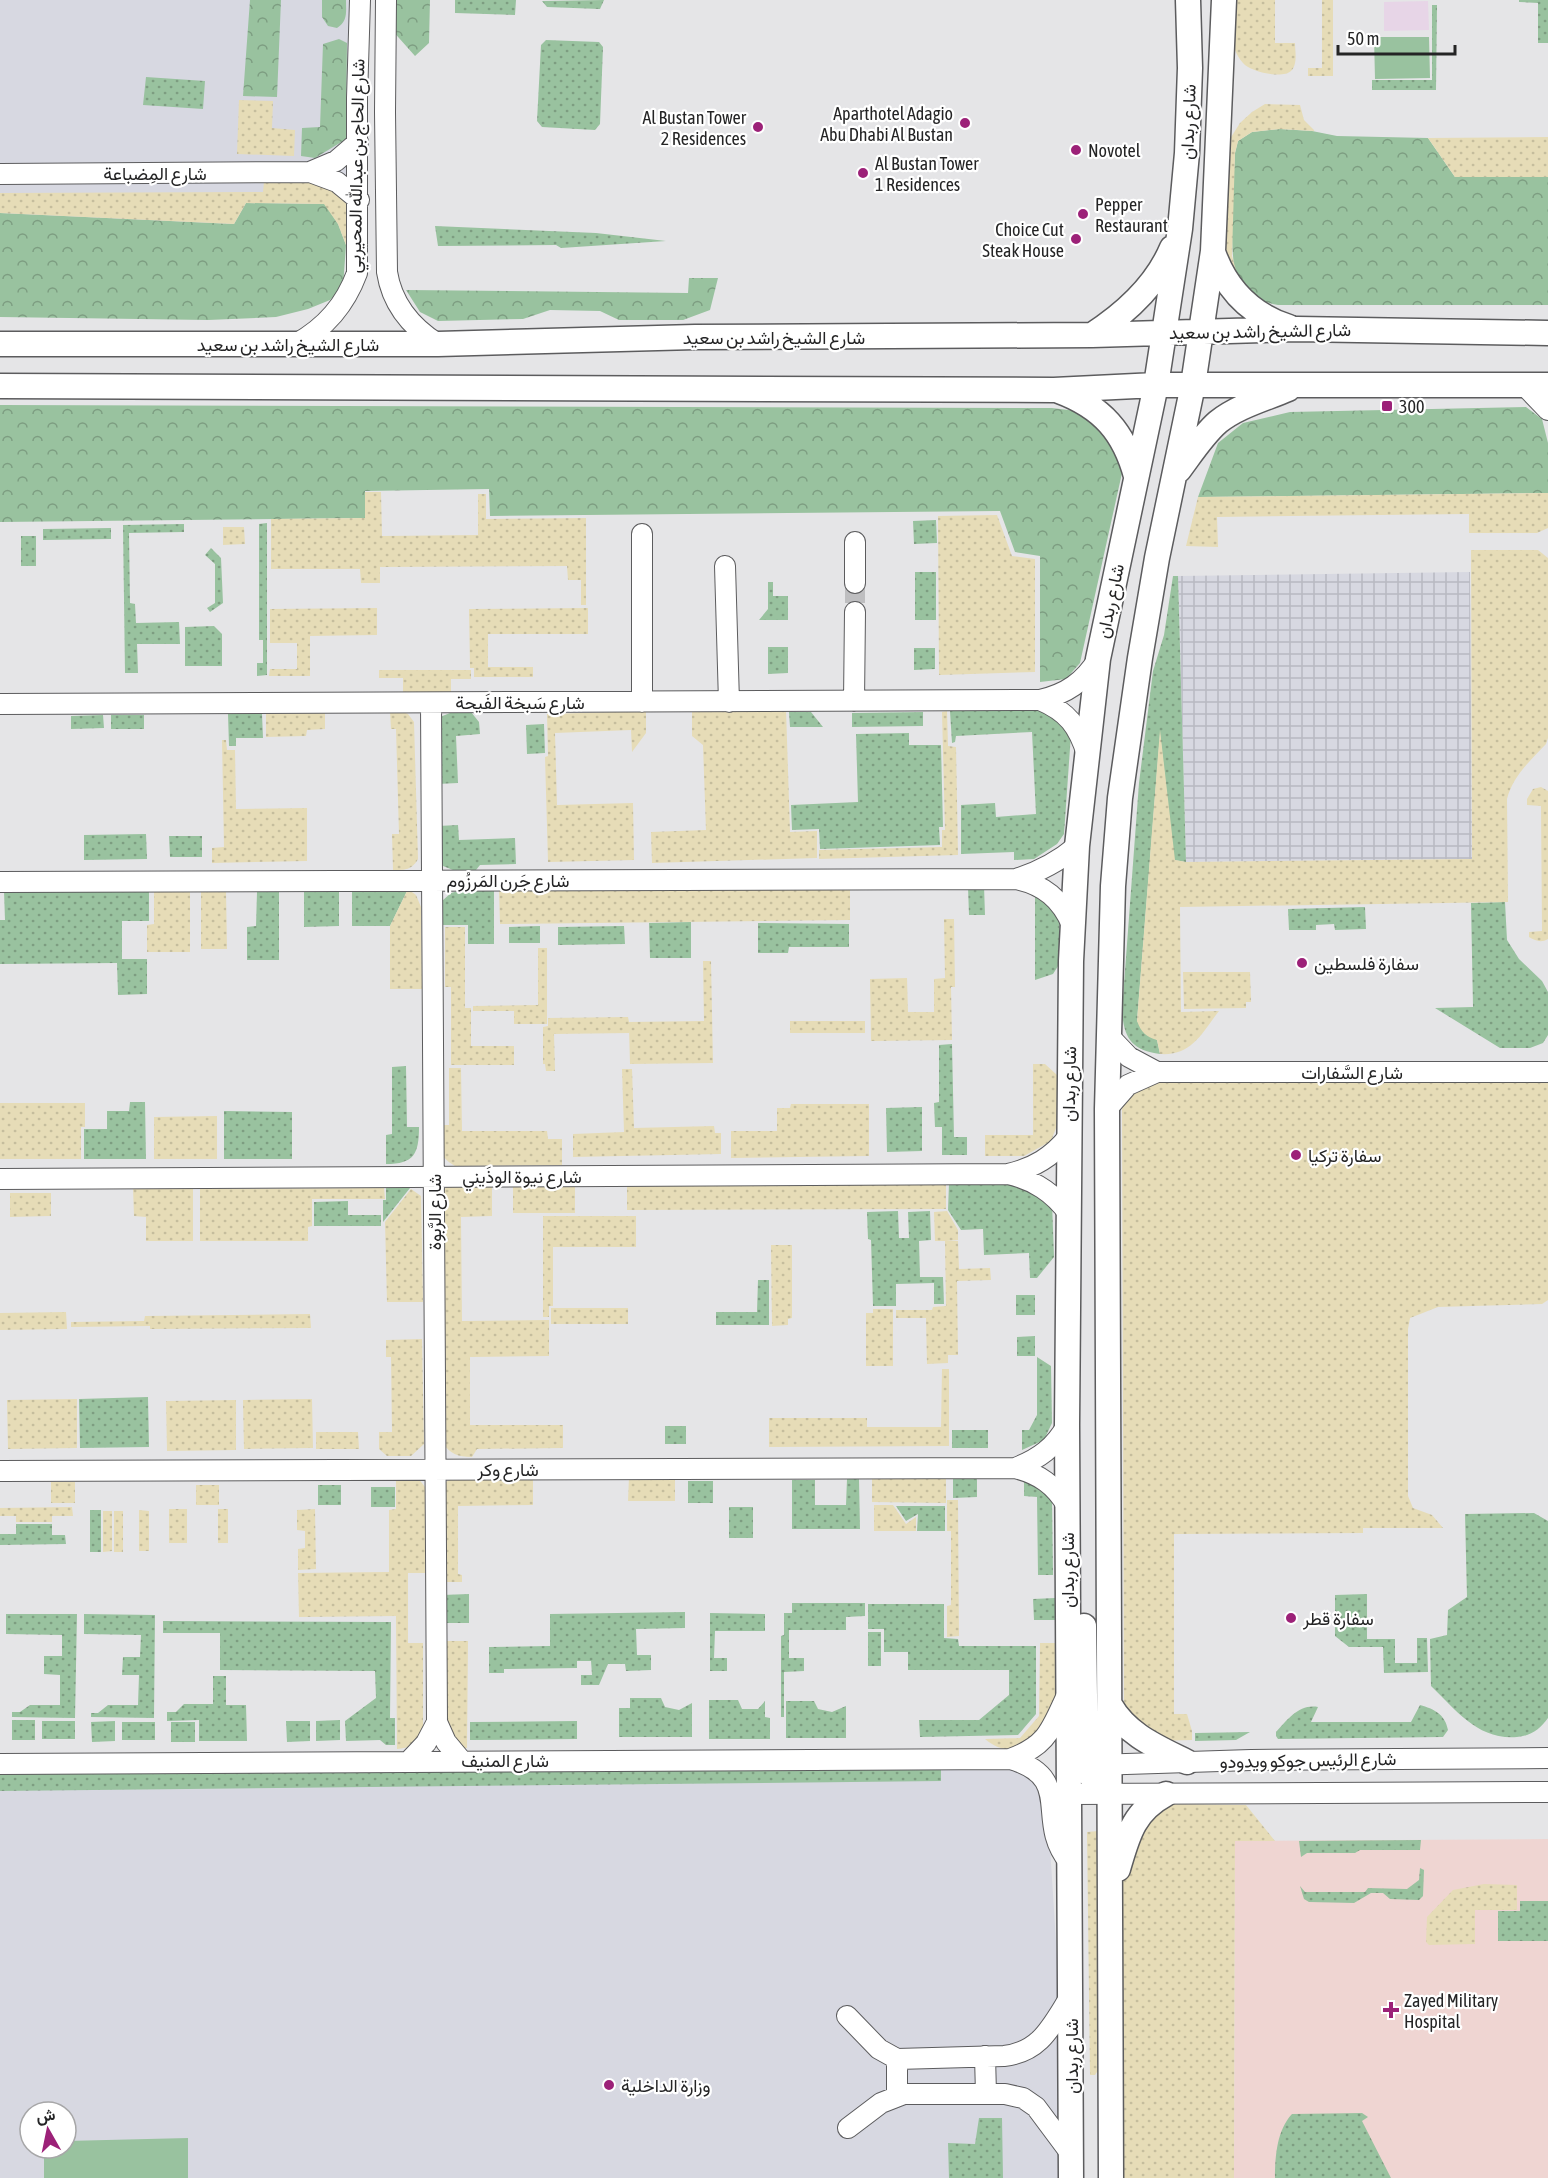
<svg xmlns="http://www.w3.org/2000/svg" width="1548" height="2178" font-family="'Asap Condensed',Vazirmatn,sans-serif">
	<style>
		.built { fill: #d7d8e1; fill-rule: evenodd }
		.industrial { fill: url(#industrial-grid) }
		.education { fill: #e7d5e7 }
		.medical { fill: #efd5d2 }
		.grass { fill: url(#grass-dots) }
		.forest { fill: url(#forest-crowns) }
		.sand { fill: url(#sand-dots) }
		.pitch { fill: #99c29f }
		.lines { fill: none; stroke-linecap: round; stroke-linejoin: round }
		.minor-tunnel { stroke: #bebec0; stroke-width: 20; stroke-dasharray: 20 10; stroke-linecap: butt }
		.minor-casing { stroke: #5c5c5e; stroke-width: 22 }
		.major-casing { stroke: #5c5c5e; stroke-width: 27 }
		.minor { stroke: #fff; stroke-width: 20 }
		.major { stroke: #fff; stroke-width: 24 }
		.poi-dot { fill: #9c2178; stroke: #fff; stroke-width: 2 }
		.labels { text-anchor: middle; dominant-baseline: central; stroke-width: 4.5; stroke-linejoin: round; paint-order: stroke }
		.poi-label { font-size: 18px; fill: #242425; stroke: #fff; text-anchor: start }
		.street-label { font-size: 18px; fill: #242425; stroke: #fff }
	</style>
	<defs>
		<pattern id="industrial-grid" width="8" height="8" patternUnits="userSpaceOnUse" patternTransform="scale(1.5)"><rect width="8" height="8" fill="#d7d8e1"/><path d="M0 4h8M4 0v8" fill="none" stroke="#b8b9c1"/></pattern>
		<pattern id="grass-dots" width="8" height="8" patternUnits="userSpaceOnUse" patternTransform="scale(1.5)"><rect width="8" height="8" fill="#99c29f"/><path d="M2 2h.1M6 6h.1" fill="none" stroke="#7d9d81" stroke-width="1.8" stroke-linecap="round"/></pattern>
		<pattern id="forest-crowns" width="20" height="18" patternUnits="userSpaceOnUse" patternTransform="scale(1.5)"><rect width="20" height="18" fill="#99c29f"/><path d="M2 6a3 3 0 1 1 6 0M12 15a3 3 0 1 1 6 0" fill="none" stroke="#7d9d81"/></pattern>
		<pattern id="sand-dots" width="8" height="8" patternUnits="userSpaceOnUse" patternTransform="scale(1.5)"><rect width="8" height="8" fill="#e6dcb7"/><path d="M2 2h.1M6 6h.1" fill="none" stroke="#c5bd9d" stroke-width="1.8" stroke-linecap="round"/></pattern>
	</defs>
	<rect width="100%" height="100%" fill="#e5e5e7"/>
	<path class="built" d="M0 0H351L350 232 248 230 0 234Z
		M1017 1767 1039 1778 1050 1847 1061 2021 1064 2178H0V1768ZM30 2112H66V2148H30Z"/>
	<path class="industrial" d="M1470 572 1472 859 1186 862 1178 576Z"/>
	<path class="education" d="M1428 1 1429 30 1384 31V2Z"/>
	<path class="medical" d="M1548 1839V2178H1234L1235 1841Z"/>
	<path class="grass" d="M455 0H516L515 15 455 13Z
		M604 0 600 9 547 7 542 1Z
		M1519 0H1548V43H1538V3L1519 2Z
		M1432 5H1437L1436 90H1372V80H1432Z
		M546 40 599 42 603 47 600 124 595 130 542 127 537 121 541 45Z
		M146 77 205 81 203 109 143 105Z
		M435 226 596 233 666 241 561 248 556 245 438 246Z
		M936 520 937 543 914 544 913 521Z
		M267 523V675L257 676V663H263V640H259V524Z
		M184 524V532L129 533 130 603 135 604 136 623 179 622 180 644H137L138 673H125L123 525Z
		M111 528V539L43 540V529Z
		M21 536H36V566H21Z
		M211 548 221 558 223 603 210 612 207 608 215 603V564L205 555Z
		M915 572H936V620H915Z
		M1173 576H1178L1186 862 1174 860 1160 734 1137 1021 1157 1040 1160 1054C1132 1050 1124 1039 1122 1011L1139 783 1153 671 1164 635Z
		M768 582H773V596H788V620H759L768 609Z
		M214 626 222 634V666H185V627Z
		M768 647H788V673L768 674Z
		M914 648H935V669L914 670Z
		M1046 710 1071 734 1064 834 1057 844 1034 859 1014 860V852L961 854V805L995 803 996 817 1036 814 1032 732 956 736 955 742 952 743 950 711Z
		M471 712 479 722 480 734 456 736 458 783 437 784 440 717 450 713Z
		M789 712H811L823 727H790Z
		M923 712V726L852 727V713Z
		M228 714H262L263 738H236V746H229Z
		M103 715 104 728 71 729V716Z
		M111 715H144V729H111Z
		M544 724 545 753 527 754 526 725Z
		M909 733V745H941L943 827H939L940 845 820 849 819 829 792 830 791 805 858 802 856 734Z
		M458 825 459 840 515 838 516 864 480 865 476 870H453L443 866 439 855 438 826Z
		M146 834 147 859 84 860V835Z
		M169 836H202V857H170Z
		M984 886 985 915H969L968 887Z
		M1035 886 1059 902 1060 963 1053 974 1035 980Z
		M149 889V921H122V959H147V994L118 995 117 963 0 964V920H5L4 891Z
		M408 889 390 926H352V890Z
		M462 890H494V944H468V925H442V901L451 893Z
		M339 891V926L304 927V892Z
		M257 892H279V960H247V927L256 926Z
		M1505 902 1507 940 1519 959 1542 981 1548 992V1035L1543 1043 1530 1048H1500L1435 1008 1473 1007 1471 903Z
		M1365 907 1366 929 1335 930 1334 924 1316 925V930H1289L1288 909Z
		M691 922V958H650L649 923Z
		M758 923 849 924V947H789L788 953H758Z
		M540 926V943H509V927Z
		M624 926 625 944 558 945V927Z
		M952 1044 954 1137H967V1155H942V1127H935L934 1103 939 1102V1045Z
		M406 1066 407 1127H419C419 1154 414 1164 386 1164V1135L392 1134V1067Z
		M130 1102H145L146 1159H84V1129H107V1111H129Z
		M922 1107V1151L887 1152 886 1108Z
		M224 1111 292 1112V1159H224Z
		M949 1183 1022 1184 1052 1202 1054 1257 1037 1278H1030L1029 1253 984 1255 983 1229 961 1230 948 1210Z
		M386 1188H410L383 1222V1200H386Z
		M348 1201V1215H381V1226H314V1202Z
		M898 1211 899 1238H909L908 1212 930 1211 931 1240 919 1241 920 1277H943L944 1304H934V1283L896 1284V1306H873L871 1240 868 1239 867 1212Z
		M758 1280H769V1325H716V1312H757Z
		M1016 1295H1035V1315H1016Z
		M1035 1336V1356H1017V1337Z
		M1037 1357 1051 1366 1052 1423 1044 1440 1022 1450V1430H1029L1037 1415Z
		M148 1397 149 1447 80 1448 79 1399Z
		M665 1426H686V1444H665Z
		M952 1430H988V1448H952Z
		M977 1477V1497L953 1498V1478Z
		M847 1479H859L860 1529H792V1480H815V1505H846Z
		M1024 1479 1052 1499 1053 1575H1038L1037 1497 1024 1496Z
		M688 1481H713V1503H688Z
		M318 1485H341V1505H318Z
		M371 1487H395V1507H371Z
		M896 1506H945V1531H917L918 1514 906 1521Z
		M729 1507H753V1538H729Z
		M90 1510H101V1552H90Z
		M1534 1513 1548 1521V1718C1540 1729 1531 1736 1517 1737 1478 1740 1457 1711 1431 1686L1430 1639 1447 1635 1448 1610 1467 1597 1465 1514Z
		M16 1524H52V1535H65L66 1544 0 1545V1534H16Z
		M469 1594V1623H442V1595Z
		M1367 1594V1639H1395V1663H1417V1638H1427L1428 1672 1384 1673 1383 1647H1349L1335 1636V1595Z
		M1055 1598V1620H1034L1033 1599Z
		M792 1603H865V1616L846 1617V1630H789V1658H804V1671L784 1672V1717H781V1636L784 1635V1613H792Z
		M868 1604H944V1638L958 1639 959 1646H1036V1714L1018 1735 920 1737 919 1720H979L1009 1695V1670H908V1652H884V1629H868Z
		M685 1612V1628L636 1629 637 1655H651V1670L626 1671 625 1664H608L599 1685H581V1675H592L591 1661H577V1668L504 1669V1673H489V1647L550 1646V1614Z
		M710 1613 765 1614V1631H715L714 1658H727V1671H710Z
		M6 1614H77L75 1718 12 1717V1712H20L30 1705H60V1675L44 1674V1656H62V1635L6 1634Z
		M84 1614 155 1615 154 1718 91 1717V1713H98L108 1705H138L139 1675H122L123 1657H140L141 1635 84 1634Z
		M163 1621 391 1622 390 1718H395V1745H386L380 1740 346 1741 345 1721 376 1698 375 1671 220 1670V1633H163Z
		M868 1632H881V1666H868Z
		M213 1676H226V1705H246L247 1741H199V1720L167 1721V1712H176L184 1704H213Z
		M630 1698H661L665 1707 679 1710 692 1703V1737H619V1708H630Z
		M709 1700H738L742 1709H758L765 1701V1717L770 1718V1739H709Z
		M786 1701H814L818 1709 832 1712 846 1706V1738H786Z
		M1420 1705C1434 1709 1445 1714 1448 1730L1443 1737 1278 1739 1276 1736V1732C1288 1719 1299 1704 1318 1707L1311 1722H1411Z
		M12 1720H35V1740H12Z
		M340 1720V1740L316 1741V1721Z
		M42 1721H75V1739H42Z
		M115 1721V1741L92 1742 91 1722Z
		M286 1721H310V1741L287 1742Z
		M577 1721V1739L470 1740V1722Z
		M122 1722H155V1740H122Z
		M171 1722H195V1742H171Z
		M1250 1732 1236 1740 1195 1741V1733Z
		M941 1764V1781L0 1791V1774Z
		M1421 1840 1420 1850H1360L1355 1853H1307L1301 1857 1299 1841Z
		M1420 1868 1424 1870 1423 1896 1419 1900 1390 1899 1383 1893H1371L1354 1903 1309 1902 1304 1899 1300 1886 1305 1892H1365L1368 1888 1407 1889 1419 1880Z
		M1520 1901H1548V1941H1498V1911H1520Z
		M1362 2113 1368 2117 1362 2121 1391 2178H1275C1275 2156 1277 2130 1292 2114Z
		M979 2118H1002L1003 2178H949L948 2143 975 2144Z"/>
	<path class="forest" d="M250 0H281L277 97 243 96Z
		M322 0H346C346 12 348 21 337 28L328 26 322 17Z
		M390 0H430L429 43 415 56 391 29Z
		M339 39 347 43 346 121 349 122 348 138 315 158 301 156 302 128 320 127 323 44Z
		M1280 129 1312 131 1337 136 1428 138 1455 177H1548V305H1278C1264 302 1251 299 1241 287 1226 267 1234 181 1235 153L1238 141 1252 132Z
		M246 203 325 204 338 224 346 245 343 287 330 300 308 309 276 317 208 320 0 317V213L234 224Z
		M689 278H718L710 310 683 320H619L600 311 550 310 523 319 438 321 420 312 406 290 688 293Z
		M0 405 1052 408 1093 413 1117 449 1122 473 1080 663 1066 679 1040 682V556L1015 552 1000 511 490 516 489 489 365 491V518L0 522Z
		M1526 407 1542 419 1548 443V493L1198 497 1218 443 1243 423 1290 412Z"/>
	<path class="sand" d="M1230 0H1275V43H1295C1295 51 1298 64 1291 71 1283 79 1250 72 1243 63 1228 46 1231 21 1230 0Z
		M1322 0H1333V76H1308V68H1322Z
		M239 100 273 101 272 128 295 130 294 156 237 154Z
		M1265 104 1300 105 1304 120 1315 131 1280 129 1252 132 1238 141 1235 153 1232 256 1242 292 1225 252 1228 142 1240 123 1252 112Z
		M1548 137V177H1455L1428 138Z
		M264 181H324L347 200 346 245 338 224 324 204 246 203 234 224 0 213V193L263 192Z
		M365 492H381L382 536 478 535V494H486V519L586 518V605H581V580H568L567 566 380 567V583H361L360 569H271V519L365 518Z
		M1548 493V528L1537 533H1469V514L1217 517 1218 547 1186 546 1198 497Z
		M997 515 1012 556 1035 559V672L939 675 938 516Z
		M223 527H244L245 544 223 545Z
		M1471 550H1538L1548 558V738L1546 744C1530 761 1513 776 1507 799L1508 902 1180 907 1181 1012 1219 1011C1201 1034 1192 1056 1160 1054L1157 1040C1146 1037 1141 1032 1137 1021L1160 730 1175 860 1186 862 1472 859Z
		M377 608V635L310 636V676H269L270 669H297V643H270V609Z
		M588 608V634H488V667H533V677H474V668H470L469 609Z
		M379 670H471V679H451V692H403V678H379Z
		M786 709 790 832 817 831V858L652 863 651 832 706 830 703 745 692 736V712Z
		M399 710 408 714 414 722 418 859C412 870 405 870 393 870L392 834H399L396 729H391L390 711Z
		M646 711V733L632 752 631 730 555 733 557 805 633 803 634 860 548 862 545 757 548 756 547 714Z
		M947 711 948 746 956 747 958 855 819 859V850L942 847V830H945L942 712Z
		M325 713V729L307 730 306 736 266 737V714Z
		M222 740H226L227 750H235L236 809 307 808V861L212 863V848L224 847Z
		M1541 787 1548 791V939C1541 943 1536 941 1529 937V932L1542 931 1541 806 1527 805V799L1533 789Z
		M850 887V920L500 924 499 891Z
		M408 889 416 895 421 907 422 989H390V926Z
		M226 890 227 949H201V891Z
		M154 891H190V952H147V925L154 924Z
		M944 919H954L955 987H951L952 1040 871 1041 870 979 907 978 908 1012H934V979L945 978Z
		M445 927H465V1008H471V1046H514V1065H451V987H445Z
		M538 948H547V1024H514V1011H473V1006L538 1005Z
		M703 961H711L713 1063 630 1064 629 1029V1033L554 1034 555 1071H546L545 1064H543V1027L548 1026V1018L628 1017 629 1022 704 1021Z
		M1183 972H1250L1251 1002H1246V1008L1184 1009Z
		M790 1021H865V1033H790Z
		M1033 1064H1045L1057 1075 1058 1123 1051 1141 1024 1156H985V1135H1033Z
		M449 1068H461L462 1131H547L548 1139H562V1165L455 1166C436 1154 437 1146 437 1125H449Z
		M622 1069H632L634 1128 714 1126 715 1133H721V1154L573 1157V1134L624 1132Z
		M1540 1077 1548 1083V1300L1542 1304 1438 1307 1410 1318 1408 1329V1496L1413 1508 1432 1515 1443 1528H1363V1533L1174 1534V1714H1187L1192 1731V1740L1157 1741 1124 1711 1122 1109 1127 1091 1139 1081Z
		M0 1103H85V1127H81V1159H0Z
		M791 1104H869V1156L731 1158V1131H777V1108H790Z
		M217 1116V1159H154V1117Z
		M492 1182V1216L461 1217 462 1321 549 1320V1356L470 1357V1425H563V1448L477 1449 472 1457C458 1457 450 1454 442 1442L443 1190 452 1183Z
		M946 1182V1209L627 1210V1183Z
		M513 1185H575V1213H513Z
		M133 1188H193V1241H146V1217L134 1216Z
		M384 1188 385 1199H312V1226L308 1227V1241H200V1189Z
		M411 1189 421 1196 423 1302H387L385 1222Z
		M10 1193H51V1216L10 1217Z
		M947 1211 958 1230V1240L946 1241H958L959 1269 990 1268 991 1280 957 1281 958 1355H948V1363L927 1364 926 1318H896V1310H932L933 1307 946 1306 945 1241H935L934 1212Z
		M543 1216H636V1247H553V1306H549V1317H543Z
		M771 1245H792V1318L788 1319V1325L772 1326Z
		M551 1308H628V1324H551Z
		M873 1309H893V1366H866V1313H873Z
		M66 1312 67 1329 0 1330V1313Z
		M310 1314 311 1328 150 1329V1326L71 1327V1322L144 1321 145 1316Z
		M422 1339 424 1444 411 1456H387L379 1449V1432H392L391 1357H386V1340Z
		M942 1369H949V1446L769 1447V1418H867V1427H941Z
		M77 1399V1448L8 1449 7 1400Z
		M312 1399 313 1448 244 1449 243 1400Z
		M236 1400V1450L167 1451 166 1401Z
		M316 1432H358L359 1449H316Z
		M396 1475 418 1478 425 1487V1573H408V1643H423V1735C415 1745 409 1748 397 1749L396 1616 299 1617 298 1573 389 1572V1510L396 1509Z
		M456 1475H533V1505L458 1506V1574L462 1575V1582H441V1494L446 1482Z
		M872 1476 946 1477V1503L872 1502Z
		M629 1477H675V1501H628Z
		M51 1482H75V1503H51Z
		M196 1485H219V1505H196Z
		M947 1500H958L959 1636 947 1637V1606L951 1605V1531H947Z
		M874 1505H893L906 1524 916 1517V1531H874Z
		M72 1507 73 1516H52V1522H16V1516H0V1508Z
		M169 1509H187V1543H169Z
		M218 1509H228V1543H218Z
		M315 1509 316 1569 298 1570V1549L305 1548V1531L297 1530V1510Z
		M139 1510 149 1511V1551H139Z
		M103 1511H112V1551L103 1552Z
		M114 1511H123V1552H114Z
		M441 1641H468L467 1748H457L444 1737Z
		M1040 1643H1058L1057 1721C1033 1739 1013 1763 985 1739L1020 1738 1039 1716Z
		M1151 1804 1246 1805 1275 1841H1235L1234 2178H1120L1117 1834C1125 1814 1129 1809 1151 1804Z
		M1098 1831 1101 2066 1095 2075H1090L1087 1832Z
		M1484 1884 1517 1885V1910H1475V1944L1429 1945 1426 1942 1427 1917 1453 1890Z"/>
	<path class="pitch" d="M1374 37H1429L1430 78 1375 79Z
		M188 2138V2178H44V2148H66V2141Z"/>
	<g class="lines">
		<path class="minor-tunnel" d="M855 583V612"/>
		<g class="minor-casing">
			<path id="minor" d="M386 0 385 112 387 272C392 304 411 327 438 344
				M310 172 336 161 358 142
				M0 174 310 172 337 182 359 200
				M296 344C326 327 345 305 357 273V98L360 0
				M1524 385 1548 410
				M642 534V702
				M855 542V583
				M725 566 729 702
				M1040 700C1068 712 1078 726 1087 754
				M854 701 855 612
				M431 703 437 1722 446 1742 461 1760
				M0 704 1040 700C1066 694 1084 682 1098 659
				M1016 879C1039 872 1058 862 1077 846
				M0 882 1016 879C1044 885 1061 899 1072 925
				M1108 1035 1129 1057 1157 1072H1548
				M1107 1109 1128 1085 1157 1072
				M1008 1174C1034 1168 1052 1157 1069 1136
				M0 1179 1008 1174C1034 1180 1053 1192 1069 1214
				M1015 1468C1039 1459 1055 1447 1067 1425
				M0 1471 1015 1468C1039 1474 1055 1485 1067 1506
				M1010 1759C1049 1745 1051 1728 1068 1693
				M409 1761 426 1743 437 1722
				M0 1764 1010 1759C1076 1778 1034 1819 1069 1862
				M1095 1765 1251 1760 1548 1758
				M1069 1794 1548 1792
				M847 2016 879 2049 897 2059 1004 2056C1041 2052 1052 2025 1070 1997
				M985 2056 986 2094
				M897 2096V2059
				M848 2128 881 2103 904 2094H1005L1023 2098 1036 2107 1071 2154"/>
		</g>
		<g class="major-casing">
			<path id="major" d="M1213 252C1226 289 1251 315 1289 327
				M1092 335C1126 313 1156 286 1172 248
				M0 344H438L695 337 1092 335 1297 329 1548 333
				M0 386 1054 390 1156 385H1548
				M1059 391C1102 407 1124 432 1136 476
				M1179 470C1191 454 1203 435 1218 422 1238 406 1265 399 1288 389
				M1084 1626 1086 1765 1094 1782 1110 1794
				M1110 1705C1127 1735 1157 1747 1187 1762
				M1118 1869C1128 1835 1133 1812 1166 1794
				M1071 2178 1067 1425 1071 961 1077 846 1098 659 1156 385 1180 229 1187 153 1190 68 1188 0
				M1111 2178 1107 1109 1113 886 1120 798 1140 658 1157 558 1193 385 1213 251 1224 0"/>
		</g>
		<use href="#minor" class="minor"/>
		<use href="#major" class="major"/>
	</g>
	<g class="poi-dot">
		<circle cx="965" cy="123" r="6"/>
		<circle cx="758" cy="127" r="6"/>
		<circle cx="1076" cy="150" r="6"/>
		<circle cx="863" cy="173" r="6"/>
		<circle cx="1083" cy="214" r="6"/>
		<circle cx="1076" cy="239" r="6"/>
		<rect x="1381" y="400" width="12" height="12" rx="3"/>
		<circle cx="1302" cy="963" r="6"/>
		<circle cx="1296" cy="1155" r="6"/>
		<circle cx="1291" cy="1618" r="6"/>
		<path d="M1388 2001h6v6h6v6h-6v6h-6v-6h-6v-6h6z"/>
		<circle cx="609" cy="2085" r="6"/>
	</g>
	<g class="labels">
		<g class="poi-label">
			<text x="953" y="113" text-anchor="end">Aparthotel Adagio<tspan x="953" dy="21">Abu Dhabi Al Bustan</tspan></text>
			<text x="746" y="117" text-anchor="end">Al Bustan Tower<tspan x="746" dy="21">2 Residences</tspan></text>
			<text x="1088" y="150">Novotel</text>
			<text x="875" y="163">Al Bustan Tower<tspan x="875" dy="21">1 Residences</tspan></text>
			<text x="1095" y="204">Pepper<tspan x="1095" dy="21">Restaurant</tspan></text>
			<text x="1064" y="229" text-anchor="end">Choice Cut<tspan x="1064" dy="21">Steak House</tspan></text>
			<text x="1399" y="406">300</text>
			<text x="1314" y="963">سفارة فلسطين</text>
			<text x="1308" y="1155">سفارة تركيا</text>
			<text x="1303" y="1618">سفارة قطر</text>
			<text x="1404" y="2000">Zayed Military<tspan x="1404" dy="21">Hospital</tspan></text>
			<text x="621" y="2085">وزارة الداخلية</text>
		</g>
		<g class="street-label">
			<text transform="translate(1188 122) rotate(-88)">شارع ربدان</text>
			<text transform="translate(356 166) rotate(-89)">شارع الحاج بن عبدالله المحيربي</text>
			<text x="155" y="173">شارع المِضباعة</text>
			<text transform="translate(1260 331) rotate(-1)">شارع الشيخ راشد بن سعيد</text>
			<text x="774" y="337">شارع الشيخ راشد بن سعيد</text>
			<text x="288" y="344">شارع الشيخ راشد بن سعيد</text>
			<text transform="translate(1110 601) rotate(-78)">شارع ربدان</text>
			<text x="520" y="702">شارع سَبخة الفَيحة</text>
			<text x="508" y="880">شارع جَرن المَرزُوم</text>
			<text x="1352" y="1072">شارع السَّفارات</text>
			<text transform="translate(1069 1084) rotate(-89)">شارع ربدان</text>
			<text x="522" y="1176">شارع نيوة الوذَيني</text>
			<text transform="translate(434 1212) rotate(-90)">شارع الرَّبوة</text>
			<text x="508" y="1469">شارع وكر</text>
			<text transform="translate(1067 1570) rotate(-90)">شارع ربدان</text>
			<text x="505" y="1760">شارع المنيف</text>
			<text transform="translate(1308 1760) rotate(-1)">شارع الرئيس جوكو ويدودو</text>
			<text transform="translate(1071 2056) rotate(-90)">شارع ربدان</text>
		</g>
	</g>
	<g transform="translate(48 2130) rotate(351)"><circle r="28" fill="#ffffff" stroke="#a7a7a8" stroke-width="1.5"/>
	<path d="M0-4.5L10 22L0 15L-10 22Z" fill="#9c2178"/>
	<text y="-9" font-size="16" font-weight="bold" text-anchor="middle" fill="#242425">ش</text>
	</g>
	<path d="M1338 45v9h117v-9" fill="none" stroke="#242425" stroke-width="3"/>
	<text x="1347" y="45" font-size="18" fill="#242425" stroke="#ffffff" stroke-width="4.5" paint-order="stroke">50 m</text>
</svg>
